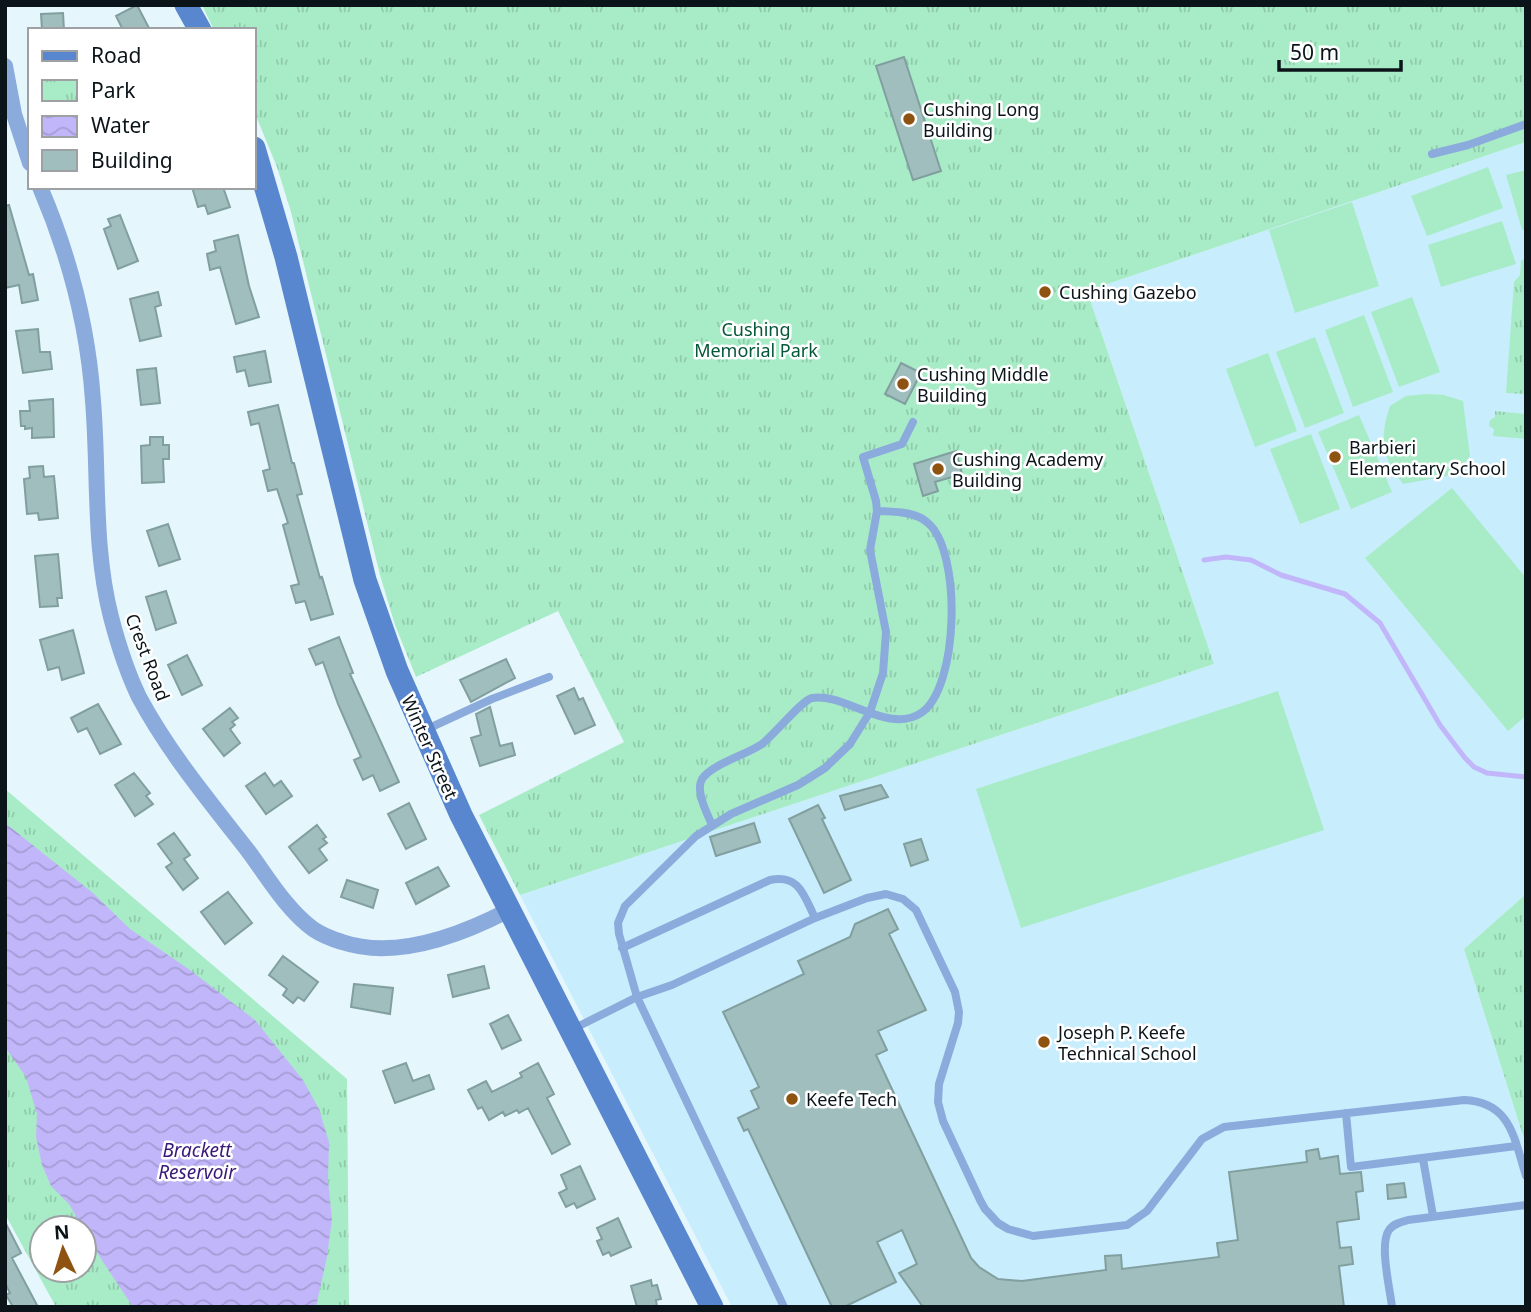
<svg xmlns="http://www.w3.org/2000/svg" width="1531" height="1312" font-family="'Noto Sans',sans-serif">
	<style>
		.built { fill: #c8edfd }
		.green { fill: #a8ecc7 }
		.park { fill: url(#park-tufts); fill-rule: evenodd }
		.water { fill: url(#water-waves) }
		.lines { fill: none; stroke-linecap: round; stroke-linejoin: round }
		.stream { stroke: #c2b6fa; stroke-width: 5 }
		.building { fill: #9fbebd; stroke: #819f9e; stroke-width: 2 }
		.service { stroke: #8cabdd; stroke-width: 8 }
		.minor { stroke: #8cabdd; stroke-width: 16 }
		.secondary { stroke: #5987cf; stroke-width: 23 }
		.poi-dot { fill: #8e5311; stroke: #fff; stroke-width: 2.5 }
		.labels { text-anchor: middle; dominant-baseline: central; stroke-width: 5; stroke-linejoin: round; paint-order: stroke }
		.poi-label { font-size: 18px; fill: #0b1519; stroke: #fff; text-anchor: start }
		.park-label { font-size: 18px; fill: #045738; stroke: #fff }
		.street-label { font-size: 18px; fill: #0b1519; stroke: #fff }
		.water-label { font-size: 19px; font-style: italic; fill: #3a1877; stroke: #fff }
	</style>
	<defs>
		<pattern id="park-tufts" width="24" height="20" patternUnits="userSpaceOnUse" patternTransform="scale(1.75)"><rect width="24" height="20" fill="#a8ecc7"/><path d="M3 7l-1-3M5 7V3M7 7l1-3M15 17l-1-3M17 17v-4M19 17l1-3" fill="none" stroke="#8fcaaa"/></pattern>
		<pattern id="water-waves" width="16" height="10" patternUnits="userSpaceOnUse" patternTransform="scale(1.75)"><rect width="16" height="10" fill="#c2b6fa"/><path d="M0 5q4-4 8 0t8 0" fill="none" stroke="#a59cd6"/></pattern>
	</defs>
	<rect width="100%" height="100%" fill="#e5f6fd"/>
	<path class="built" d="M1526 142V894L1464 949 1526 1145V1307H732L520 895 1214 664 1087 291Z"/>
	<path class="green" d="M1488 167 1503 208 1427 236 1411 196Z
		M1526 170V229L1522 230 1506 175Z
		M1352 202 1379 286 1295 313 1269 230Z
		M1502 221 1516 264 1441 287 1428 245Z
		M1412 297 1440 372 1399 387 1371 312Z
		M1364 315 1393 392 1353 407 1325 330Z
		M1315 337 1344 413 1305 428 1276 352Z
		M1268 353 1297 431 1255 447 1226 369Z
		M1426 394 1444 395 1463 401 1470 456 1457 474 1403 484C1382 458 1379 438 1390 406L1406 396Z
		M1359 415 1392 492 1351 509 1318 432Z
		M1311 434 1340 509 1300 524 1270 449Z
		M1452 488 1526 578V716L1508 731 1365 558Z
		M1278 691 1324 830 1021 928 976 789Z"/>
	<path class="park" d="M202 5H1526V142L1087 291 1214 664 520 895 479 815 624 742 558 611 416 677 395 625 380 575 291 212 277 167 254 111V30H214Z
		M1526 259V394L1506 393 1514 282 1520 275 1521 260Z
		M1495 411 1526 414V439L1493 436 1494 429 1489 426 1490 420 1495 417Z
		M5 789 347 1079 349 1307H56L5 1214ZM42 1228H84V1270H42Z
		M1526 894V1145L1464 949Z"/>
	<path class="water" d="M5 823 93 893 130 929 190 970 255 1020 303 1080 319 1109 329 1142 328 1180 332 1219 327 1257 316 1307H133L101 1259 69 1204 51 1186 42 1165 36 1137 37 1114 26 1077 5 1047Z"/>
	<g class="lines">
		<path class="stream" d="M1204 560 1226 557 1251 560 1281 575 1345 594 1380 623 1440 725 1465 758 1474 767 1487 773 1526 777"/>
	</g>
	<path class="building" d="M137 5 150 30H123L116 16Z
		M63 13 64 30H42L41 14Z
		M904 57 941 171 913 180 876 66Z
		M192 187H223L230 207 208 214 205 205 198 207Z
		M9 205 29 275 33 274 38 300 22 303 19 285 5 288V206Z
		M120 215 138 261 118 269 104 229 111 226 108 219Z
		M238 235 249 286 259 317 236 324 220 267 210 270 207 254 216 251 214 241Z
		M158 292 161 305 155 307 161 336 140 341 130 299Z
		M38 329 40 352H50L52 369 23 373 16 331Z
		M265 351 271 382 249 386 245 370 237 372 234 357Z
		M901 363 921 373 905 404 885 394Z
		M156 368 160 403 141 405 137 370Z
		M53 399 54 437 32 438V428L25 429V426H21L20 411H30L29 401Z
		M278 405 292 463H294L302 494 297 495 320 578 322 577 333 614 311 620 305 601 296 603 291 586 299 584 283 525 288 523 277 489 268 491 263 471 270 469 259 423 251 425 248 412Z
		M150 437H163V445H169V459H163L164 482 142 483 141 446 150 445Z
		M956 451 962 474 935 482 938 491 923 496 914 464Z
		M43 466 44 477 54 476 58 518 39 520 38 513 27 514 24 479 30 478 29 467Z
		M168 524 180 559 159 566 147 531Z
		M58 554 62 598H57L58 606 40 607 35 556Z
		M166 591 176 623 156 630 146 597Z
		M73 630 84 673 62 680 59 667 48 670 40 640Z
		M339 637 353 673 350 674 399 782 380 791 373 775 363 780 354 760 361 757 338 704 323 662 316 665 309 649Z
		M187 655 202 685 182 695 168 665Z
		M506 659 515 678 471 702 460 680Z
		M574 688 579 700 583 698 595 725 575 734 557 696Z
		M98 704 121 744 100 754 87 728 78 732 71 718Z
		M490 707 500 746 512 743 515 755 480 766 471 738 481 735 476 714Z
		M230 708 238 718 232 722 235 725 230 729 240 743 224 756 203 729Z
		M134 773 150 793 146 796 153 804 135 816 115 785Z
		M265 773 274 786 281 781 292 796 266 814 246 786Z
		M881 785 888 797 845 810 840 796Z
		M409 803 426 839 406 849 388 814Z
		M818 805 825 818 822 819 851 880 824 893 789 819Z
		M754 823 760 842 716 856 710 837Z
		M317 825 326 837 323 839 327 843 319 849 327 860 309 873 289 847Z
		M174 833 190 855 184 859 198 878 183 890 166 867 172 863 158 844Z
		M921 839 928 860 911 866 904 844Z
		M438 867 449 886 416 904 406 883Z
		M347 880 378 890 373 908 341 897Z
		M228 892 252 923 225 944 201 912Z
		M888 909 898 929 889 934 926 1010 878 1031 887 1050 876 1055 971 1258 979 1267 998 1279 1022 1281 1106 1270 1105 1256 1121 1255 1122 1269 1219 1257 1217 1243 1238 1240 1229 1172 1307 1162 1306 1151 1318 1149 1320 1159 1338 1156 1340 1174 1361 1172 1363 1191 1356 1192 1359 1219 1337 1222 1340 1248 1351 1247 1353 1264 1339 1266 1344 1307H923L899 1273 917 1264 902 1230 877 1242 896 1282 844 1307H832L748 1129 744 1131 738 1118 759 1108 751 1091 759 1087 723 1012 804 974 798 961 850 937 855 924Z
		M283 956 318 982 304 1001 298 997 293 1003 283 995 287 989 269 975Z
		M484 966 489 988 453 997 448 975Z
		M354 984 393 988 390 1014 351 1007Z
		M508 1015 521 1040 502 1049 490 1024Z
		M406 1063 413 1081 429 1075 434 1089 395 1103 383 1071Z
		M538 1063 554 1094 547 1098 570 1144 552 1154 528 1108 519 1113 517 1110 505 1116 503 1112 489 1120 482 1107 478 1109 468 1090 486 1081 492 1092 522 1077 520 1073Z
		M580 1166 595 1199 577 1208 574 1203 566 1207 559 1193 567 1189 561 1175Z
		M1404 1183 1406 1197 1388 1199 1387 1185Z
		M618 1218 631 1247 611 1256 609 1252 603 1255 597 1241 602 1239 597 1228Z
		M5 1222 21 1253 12 1258 38 1307H13L6 1295 10 1293 5 1283Z
		M651 1280 652 1286 657 1285 661 1299 656 1300 657 1307H637L631 1286Z"/>
	<g class="lines">
		<path class="service" d="M1432 154 1468 145 1526 124
			M425 730 492 699 549 677
			M712 825C707 813 695 791 702 779 712 764 746 755 762 744 774 735 802 700 812 698 844 692 888 735 921 713 959 688 962 552 928 523 915 511 894 512 877 511
			M622 948 770 880C799 874 804 895 815 918
			M573 1029 637 997 672 985 815 918 867 898 886 894 903 899 916 910 955 992 959 1012 958 1023 939 1084 938 1102 943 1121 980 1200 985 1209 998 1223 1008 1229 1033 1236 1127 1225 1147 1211 1202 1139 1224 1127 1464 1100C1511 1102 1514 1138 1526 1176
			M1346 1113 1351 1167 1516 1146
			M1423 1159 1433 1216
			M784 1307 637 997 619 934 618 923 625 906 696 836 731 814 798 785 825 768 850 744 870 712 883 673 886 632 870 550 877 511 876 501 863 457 902 444 913 422
			M1392 1307C1390 1289 1379 1244 1389 1230 1393 1224 1401 1222 1408 1220L1526 1205"/>
		<path class="minor" d="M5 66 14 114 30 163
			M40 187C70 257 88 326 93 401 99 473 93 547 111 617 118 644 127 672 139 697 169 753 210 802 249 852 268 878 287 910 313 929 322 935 332 939 342 942 396 960 461 935 509 910"/>
		<path class="secondary" d="M186 5 200 30
			M254 148 286 257 365 580 397 671 461 815 712 1307"/>
	</g>
	<g class="poi-dot">
		<circle cx="909" cy="119" r="7"/>
		<circle cx="1045" cy="292" r="7"/>
		<circle cx="903" cy="384" r="7"/>
		<circle cx="1335" cy="457" r="7"/>
		<circle cx="938" cy="469" r="7"/>
		<circle cx="1044" cy="1042" r="7"/>
		<circle cx="792" cy="1099" r="7"/>
	</g>
	<g class="labels">
		<g class="poi-label">
			<text x="923" y="109">Cushing Long<tspan x="923" dy="21">Building</tspan></text>
			<text x="1059" y="292">Cushing Gazebo</text>
			<text x="917" y="374">Cushing Middle<tspan x="917" dy="21">Building</tspan></text>
			<text x="1349" y="447">Barbieri<tspan x="1349" dy="21">Elementary School</tspan></text>
			<text x="952" y="459">Cushing Academy<tspan x="952" dy="21">Building</tspan></text>
			<text x="1058" y="1032">Joseph P. Keefe<tspan x="1058" dy="21">Technical School</tspan></text>
			<text x="806" y="1099">Keefe Tech</text>
		</g>
		<g class="park-label">
			<text x="756" y="329">Cushing<tspan x="756" dy="21">Memorial Park</tspan></text>
		</g>
		<g class="street-label">
			<text transform="translate(148 657) rotate(69)">Crest Road</text>
			<text transform="translate(430 747) rotate(66)">Winter Street</text>
		</g>
		<g class="water-label">
			<text x="197" y="1150">Brackett<tspan x="197" dy="22">Reservoir</tspan></text>
		</g>
	</g>
	<rect width="1531" height="1312" fill="none" stroke="#0b1519" stroke-width="14"/>
	<rect x="28" y="28" width="228" height="161" fill="#ffffff" stroke="#9da1a3" stroke-width="2"/>
	<rect x="42" y="51" width="35" height="10" fill="#5987cf" stroke="#9da1a3" stroke-width="2"/>
	<text x="91" y="63" font-size="21" fill="#0b1519">Road</text>
	<rect x="42" y="80" width="35" height="21" fill="url(#park-tufts)" stroke="#9da1a3" stroke-width="2"/>
	<text x="91" y="98" font-size="21" fill="#0b1519">Park</text>
	<rect x="42" y="116" width="35" height="21" fill="url(#water-waves)" stroke="#9da1a3" stroke-width="2"/>
	<text x="91" y="133" font-size="21" fill="#0b1519">Water</text>
	<rect x="42" y="150" width="35" height="21" fill="#9fbebd" stroke="#9da1a3" stroke-width="2"/>
	<text x="91" y="168" font-size="21" fill="#0b1519">Building</text>
	<g transform="translate(63 1249) rotate(356)"><circle r="33" fill="#ffffff" stroke="#9da1a3" stroke-width="2"/>
	<path d="M0-5L12 26L0 18L-12 26Z" fill="#8e5311"/>
	<text y="-10" font-size="19" font-weight="bold" text-anchor="middle" fill="#0b1519">N</text>
	</g>
	<path d="M1279 60v10h122v-10" fill="none" stroke="#0b1519" stroke-width="3.5"/>
	<text x="1290" y="60" font-size="21" fill="#0b1519" stroke="#ffffff" stroke-width="5" paint-order="stroke">50 m</text>
</svg>
